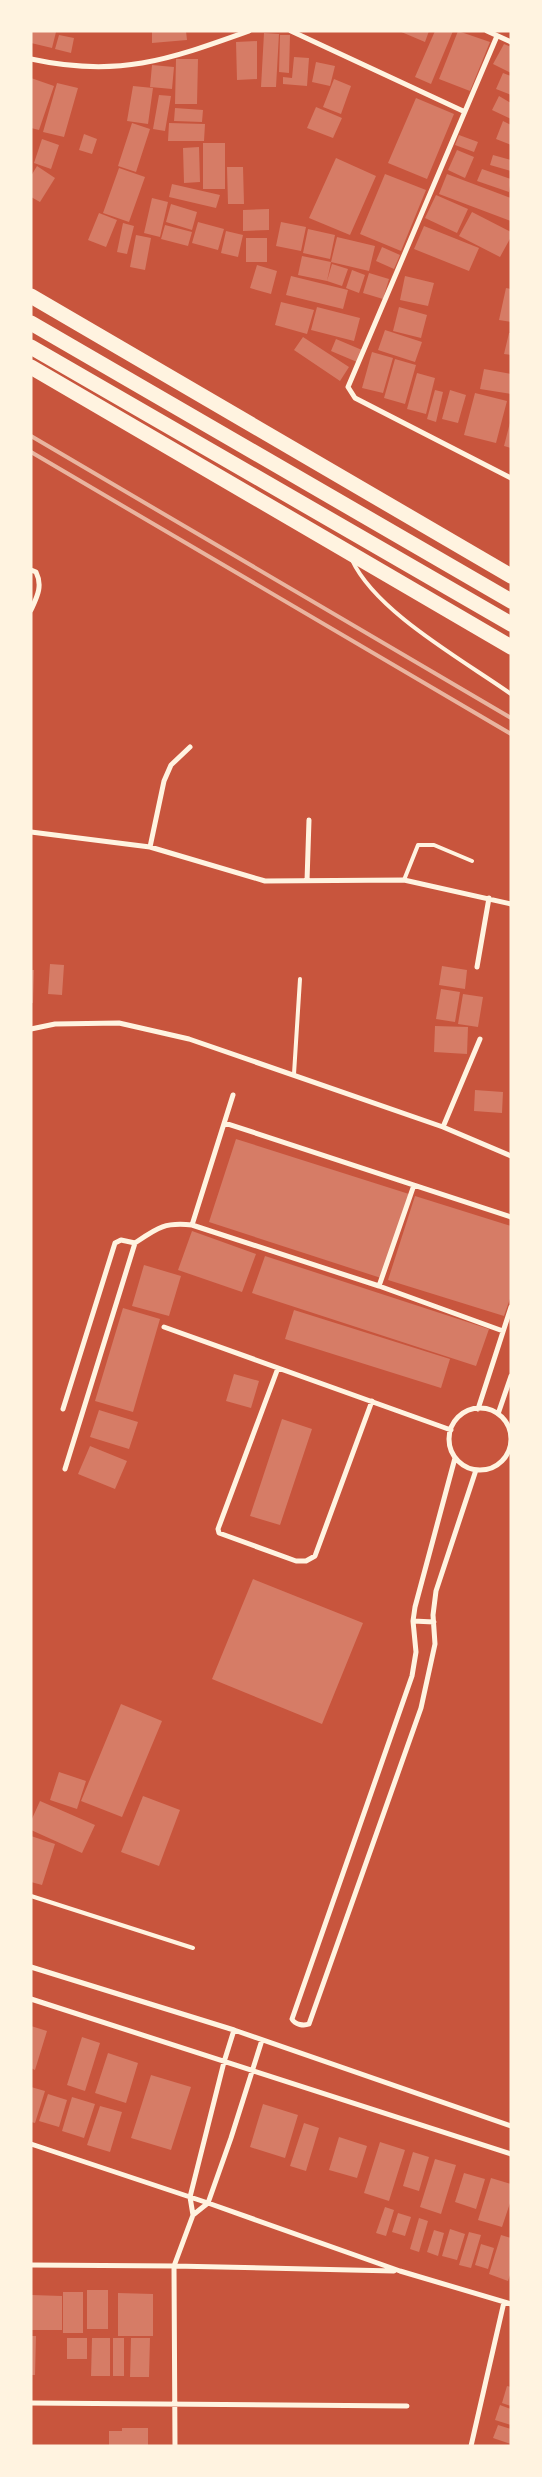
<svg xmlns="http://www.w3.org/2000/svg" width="542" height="2477" viewBox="0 0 542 2477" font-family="'Space Grotesk',sans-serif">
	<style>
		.building { fill: #d67c66 }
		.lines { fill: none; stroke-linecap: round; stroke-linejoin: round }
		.service { stroke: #fff3e0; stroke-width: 4 }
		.minor { stroke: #fff3e0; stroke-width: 5 }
		.motorway { stroke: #fff3e0; stroke-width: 15 }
		.rail { stroke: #e9b49f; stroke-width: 4 }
	</style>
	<rect width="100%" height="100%" fill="#c8553d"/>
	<path class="building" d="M31 31 56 32 52 48 31 43Z
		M152 31H186L187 40 152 43Z
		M399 31H429L425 42Z
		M435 31H453L431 84 415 77Z
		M458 31 490 42 470 91 439 79Z
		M264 33 279 34 276 87H261Z
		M59 35 74 38 71 53 55 49Z
		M280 35H290L289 73 279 72Z
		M257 41V79L237 80 236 42Z
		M504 44 511 47V73L493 64Z
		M294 57 309 58 307 86 283 84V77L292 78Z
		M176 59H198L197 104H175Z
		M316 62 335 66 330 86 312 82Z
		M152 65 174 67 172 89 150 87Z
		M503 73 511 76V95L496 89Z
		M31 78 54 86 39 130 31 128Z
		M334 79 351 86 341 114 323 107Z
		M57 83 78 88 64 137 43 132Z
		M133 86 153 88 148 124 127 121Z
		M159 95 171 96 165 131 153 129Z
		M499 96 511 103V119L492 110Z
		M416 98 454 114 427 179 388 163Z
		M316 107 342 118 333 138 307 128Z
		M175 108 203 110 202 122 174 121Z
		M503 121 511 125V145L496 139Z
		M132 123 150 129 136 172 118 166Z
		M169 123 205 124 204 141H168Z
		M84 134 97 139 92 154 79 150Z
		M459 135 478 142 474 152 455 145Z
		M42 139 59 145 51 169 34 163Z
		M203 143H225V189H203Z
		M199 147 200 182 184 183 183 148Z
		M457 150 474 157 465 178 448 170Z
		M493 155 511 160V171L490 165Z
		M336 158 376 176 350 235 309 218Z
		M37 166 55 178 40 202 31 197V176Z
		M227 167H243L244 204H228Z
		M119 168 145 177 129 222 103 213Z
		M482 169 511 179 509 192 477 181Z
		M385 174 426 190 401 251 360 234Z
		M447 174 511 198V221L439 194Z
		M172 184 220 195 216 208 169 197Z
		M436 195 468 209 457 233 425 218Z
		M152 198 168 202 160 237 144 233Z
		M171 204 197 212 192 230 166 222Z
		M269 209V230L243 231V210Z
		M472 212 511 232V237L500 257 459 236Z
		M99 213 117 220 106 247 88 240Z
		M198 222 224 229 218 250 192 243Z
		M281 222 306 227 301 251 276 246Z
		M123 223 134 226 127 254 117 252Z
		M165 225 192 232 188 246 161 239Z
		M424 226 479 248 469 271 414 249Z
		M308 229 335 235 330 259 303 253Z
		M226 231 243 235 238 257 221 253Z
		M136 235 151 238 145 270 130 267Z
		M337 237 375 246 369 271 331 262Z
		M246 238H267V262H246Z
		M382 247 400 255 394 269 376 261Z
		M302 256 331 262 327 281 298 275Z
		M332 264 348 269 342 286 327 281Z
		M257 265 277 271 271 294 250 288Z
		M352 270 365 275 359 293 346 288Z
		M369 273 389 279 383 299 363 293Z
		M291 276 348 290 343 309 286 295Z
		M405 276 434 283 428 306 400 300Z
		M506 288 511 289V322L499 320Z
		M281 302 314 310 307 334 275 325Z
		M317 307 360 318 354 341 311 330Z
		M399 307 427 315 421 338 393 331Z
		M385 330 422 342 415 362 378 350Z
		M509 333H511V355L504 354Z
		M303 337 349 367 340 381 294 350Z
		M336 339 362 350 357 362 331 351Z
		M372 352 393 358 383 393 362 388Z
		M395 359 416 365 405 404 384 398Z
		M484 369 511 374V394L480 389Z
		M417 373 435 378 426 414 407 409Z
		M435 390 443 392 436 422 427 419Z
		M450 390 466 395 458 423 442 419Z
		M475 393 507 401 496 443 464 435Z
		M511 419V448L504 446Z
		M50 964 64 965 62 995 48 994Z
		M442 966 467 970 465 989 439 985Z
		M31 970H34L33 1003H31Z
		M441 989 460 992 455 1022 436 1019Z
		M463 994 483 997 478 1027 458 1024Z
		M435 1026 468 1027 467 1054 434 1052Z
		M475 1090 503 1092 502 1113 474 1111Z
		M236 1139 409 1194 381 1278 209 1222Z
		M415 1196 511 1226V1296L504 1316 388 1280Z
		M192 1231 256 1254 242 1292 178 1270Z
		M265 1256 489 1329 476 1366 252 1293Z
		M144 1265 181 1276 169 1316 132 1306Z
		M123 1308 160 1319 133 1412 95 1401Z
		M294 1310 450 1359 441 1388 285 1339Z
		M234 1374 259 1381 251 1408 226 1401Z
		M99 1410 138 1422 129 1449 90 1437Z
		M282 1419 312 1429 280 1525 250 1516Z
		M90 1446 127 1461 115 1489 78 1474Z
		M253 1579 363 1623 322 1724 212 1679Z
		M121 1704 162 1721 122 1817 81 1801Z
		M59 1772 86 1781 77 1809 50 1800Z
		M143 1796 180 1810 159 1866 121 1852Z
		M40 1801 95 1825 82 1853 31 1830V1821Z
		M31 1836 55 1844 42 1885 31 1882Z
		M31 2026 47 2031 35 2070 31 2068Z
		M82 2037 100 2043 85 2091 67 2085Z
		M108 2053 138 2063 126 2103 95 2093Z
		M151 2075 191 2087 171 2150 131 2138Z
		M31 2087 45 2091 35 2123 31 2122Z
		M48 2094 67 2100 59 2127 39 2121Z
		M72 2097 95 2104 84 2138 62 2131Z
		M263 2104 298 2115 285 2158 250 2147Z
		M100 2106 122 2112 110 2152 87 2145Z
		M304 2123 319 2128 306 2171 290 2166Z
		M339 2137 367 2146 357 2178 329 2170Z
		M380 2142 405 2150 389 2201 364 2193Z
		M413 2152 429 2157 419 2191 403 2186Z
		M435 2159 456 2165 441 2214 420 2207Z
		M464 2173 485 2179 476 2209 455 2202Z
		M491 2178 511 2184V2200L502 2227 478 2220Z
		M385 2207 394 2210 386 2236 376 2233Z
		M398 2213 411 2217 405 2236 392 2232Z
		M419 2218 428 2221 419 2252 410 2249Z
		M450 2229 465 2234 457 2260 442 2256Z
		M434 2230 444 2233 438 2256 427 2252Z
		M469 2232 481 2235 471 2268 459 2265Z
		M501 2235 511 2238V2272L508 2281 489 2274Z
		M481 2244 494 2248 488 2269 475 2265Z
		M87 2290H108V2329H87Z
		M63 2292H83V2333H63Z
		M118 2293 153 2294V2336H118Z
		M32 2295 62 2296V2330H32Z
		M31 2336H36L35 2375H31Z
		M67 2338H87V2359H67Z
		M92 2338H110V2376H91Z
		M113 2338H124V2376H113Z
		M131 2338H150L149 2377H130Z
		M507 2386 511 2387V2406L502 2403Z
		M500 2405 511 2409V2425L495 2420Z
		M498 2425 511 2429V2444L493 2438Z
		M122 2428H148V2446H109V2431H122Z"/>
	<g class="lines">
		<path class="service" d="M352 560C376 612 463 660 511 694
			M404 880 418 845H434L472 861
			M294 1074 300 979
			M31 1896 193 1948"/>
		<path class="minor" d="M291 31 463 111
			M487 31 511 42
			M497 36 348 387 355 398 511 478
			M31 59C118 78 168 60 249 31
			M31 570 36 572C43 586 37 597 31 610
			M31 832 150 847 265 881 404 880 511 904
			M150 847 164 781 171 765 190 747
			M307 881 309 820
			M477 967 489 898
			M31 1029 55 1024 119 1023 189 1039 443 1127 511 1156
			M225 1123 511 1217
			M443 1127 480 1039
			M192 1225 233 1095
			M379 1286 414 1185
			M164 1327 451 1430
			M278 1368 218 1529 219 1533 296 1561H306L315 1556 372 1401
			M449 1439a31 31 0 1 1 62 0a31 31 0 1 1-62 0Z
			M63 1409 115 1243 121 1240 135 1243
			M478 1409 511 1307
			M498 1414 511 1376
			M455 1458 415 1607 413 1621 416 1652 412 1676 292 2019C295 2025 304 2026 309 2024L421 1708 435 1644 433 1615 436 1591 476 1470
			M65 1469 135 1243C157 1228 164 1222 192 1225L379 1286 503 1331
			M413 1621 434 1622
			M31 1967 234 2030 511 2126
			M31 1999 511 2154
			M31 2144 208 2203 400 2271 511 2304
			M193 2215 190 2197 224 2062 234 2030
			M31 2265 174 2266 394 2271
			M31 2403 407 2406
			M175 2446 174 2266 193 2215 208 2203 231 2138 262 2040
			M471 2446 504 2302"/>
		<path class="motorway" d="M31 296 511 576
			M31 323 511 601
			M31 347 511 624
			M31 367 511 647"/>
		<path class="rail" d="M31 436 511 718
			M31 452 511 734"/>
	</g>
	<rect width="542" height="2477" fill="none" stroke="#fff3e0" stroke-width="65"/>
</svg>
